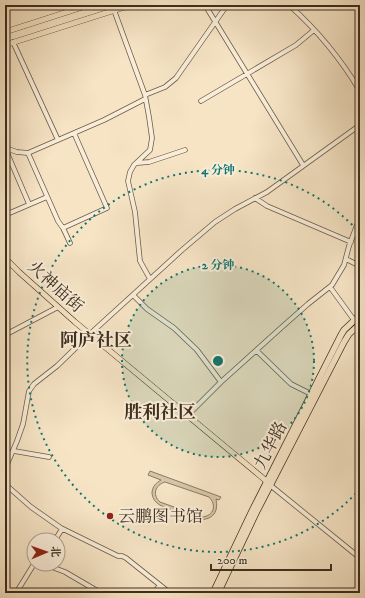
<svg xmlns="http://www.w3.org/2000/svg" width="365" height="598" viewBox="0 0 365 598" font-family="'IM FELL DW Pica','Noto Serif SC',serif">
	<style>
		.green { fill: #d7c5a8; stroke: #8a7a62; fill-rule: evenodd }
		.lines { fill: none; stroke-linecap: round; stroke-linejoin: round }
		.minor-casing { stroke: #6b5c47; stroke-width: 5.5 }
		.major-casing { stroke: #3d2e1d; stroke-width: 6 }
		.highway-casing { stroke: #3d2e1d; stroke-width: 7 }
		.minor { stroke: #f9edd9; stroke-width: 4 }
		.major { stroke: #f6e4c5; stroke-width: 5 }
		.highway { stroke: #f6e4c5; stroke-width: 5.5 }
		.ring { fill: none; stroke: #0f766e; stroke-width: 2; stroke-dasharray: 2 4 }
		.poi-dot { fill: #8f2418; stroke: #f9edd9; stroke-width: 1.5 }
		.labels { text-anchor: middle; stroke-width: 4; stroke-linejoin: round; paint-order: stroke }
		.street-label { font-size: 17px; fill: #3d2e1d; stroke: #f9edd9 }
		.poi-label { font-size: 17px; fill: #3d2e1d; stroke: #f9edd9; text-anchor: start }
		.neighbourhood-label { font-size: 18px; font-weight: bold; fill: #3d2e1d; stroke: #f9edd9 }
		.centre { fill: #0f766e; stroke: #f9edd9; stroke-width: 2 }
		.ring-label { font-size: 12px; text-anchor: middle; font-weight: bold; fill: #0f766e; stroke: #f9edd9; stroke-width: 4; stroke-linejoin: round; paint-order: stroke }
	</style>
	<rect width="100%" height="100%" fill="#f6e4c5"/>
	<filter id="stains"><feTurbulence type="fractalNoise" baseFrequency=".005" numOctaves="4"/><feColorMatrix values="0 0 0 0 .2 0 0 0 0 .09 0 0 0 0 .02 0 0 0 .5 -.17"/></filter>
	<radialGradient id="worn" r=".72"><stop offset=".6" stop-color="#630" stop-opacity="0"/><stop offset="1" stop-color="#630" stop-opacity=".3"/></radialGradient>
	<path class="green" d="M150 471 221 497 219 500 216 499C217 505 217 510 214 514 205 525 190 516 180 512 169 509 152 506 152 492 153 486 156 483 161 480L148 475ZM165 482 209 497C217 505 214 516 202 517L160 502C152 495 155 485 165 482Z"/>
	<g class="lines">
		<defs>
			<path id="minor" d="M205 5 303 165
				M289 5C316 29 342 61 360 91
				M114 10 145 95 149 117 152 138 150 150 134 165 130 172 128 181 135 212 140 261 150 279
				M13 42 58 140
				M145 95 165 87 176 78 227 5
				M201 101 296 45 314 30
				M5 148 17 152 28 153 104 120 145 99
				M5 148 29 204
				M28 153 58 221 63 228 70 243
				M137 163 149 162 185 150
				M255 198 267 206 351 242
				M5 215 47 197
				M63 228 107 208 74 133
				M346 259 360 266
				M330 287 354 320
				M133 295 147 309 174 328 197 350 221 382
				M5 335 58 307
				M257 351 291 384 311 394
				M188 415 221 382 282 327 308 304 332 285 344 265 349 246 357 225
				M14 451 49 457
				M5 469 17 441 23 424 29 391 34 384 57 366 90 334 182 250 215 222 235 209 267 192 360 125
				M5 484 31 507 61 528 118 556H122L126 558 170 593
				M270 485 360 558
				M55 540 62 529
				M44 564 65 572 101 593
				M16 593 34 564
				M154 593 160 585"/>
			<path id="major" d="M5 32 89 5
				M5 45 131 5
				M5 258 19 272 75 322 270 484"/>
			<path id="highway" d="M213 593 252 511 341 335 344 330 360 315
				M218 593 256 513 344 342 349 334 360 324"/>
		</defs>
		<use href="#minor" class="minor-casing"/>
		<use href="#major" class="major-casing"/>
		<use href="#highway" class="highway-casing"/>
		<use href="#minor" class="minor"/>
		<use href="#major" class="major"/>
		<use href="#highway" class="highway"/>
	</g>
	<circle cx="218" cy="361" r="96" fill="#0f766e" fill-opacity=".12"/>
	<g class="ring">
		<circle cx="218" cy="361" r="96"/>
		<path d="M360 489A191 191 0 1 1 360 233"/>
	</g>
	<circle class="poi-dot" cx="110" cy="516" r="4"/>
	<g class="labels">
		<g class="street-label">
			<text transform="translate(56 286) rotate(42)" y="6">火神庙街</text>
			<text transform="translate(270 445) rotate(-63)" y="6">九华路</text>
		</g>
		<g class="poi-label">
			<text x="118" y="522">云鹏图书馆</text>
		</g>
		<g class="neighbourhood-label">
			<text x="96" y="346">阿庐社区</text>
			<text x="160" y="418">胜利社区</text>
		</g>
	</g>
	<circle cx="218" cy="361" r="6" class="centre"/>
	<g class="ring-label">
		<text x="218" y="174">4 分钟</text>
		<text x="218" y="269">2 分钟</text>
	</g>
	<rect width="365" height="598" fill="none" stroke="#f6e4c5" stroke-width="20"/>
	<rect x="6" y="6" width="353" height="586" fill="none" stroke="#3d2e1d" stroke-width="2"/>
	<rect x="10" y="10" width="345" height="578" fill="none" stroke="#3d2e1d"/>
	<g transform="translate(46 552) rotate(88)"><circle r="19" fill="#f9edd9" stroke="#aea18e"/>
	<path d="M0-3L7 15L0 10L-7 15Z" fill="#8f2418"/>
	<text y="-6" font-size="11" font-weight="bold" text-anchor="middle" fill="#3d2e1d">北</text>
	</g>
	<path d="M211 564v6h120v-6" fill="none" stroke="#3d2e1d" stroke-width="2"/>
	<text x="217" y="564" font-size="12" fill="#3d2e1d" stroke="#f9edd9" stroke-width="3" paint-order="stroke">200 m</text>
	<rect width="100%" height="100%" filter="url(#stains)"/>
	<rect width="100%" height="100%" fill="url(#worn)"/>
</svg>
